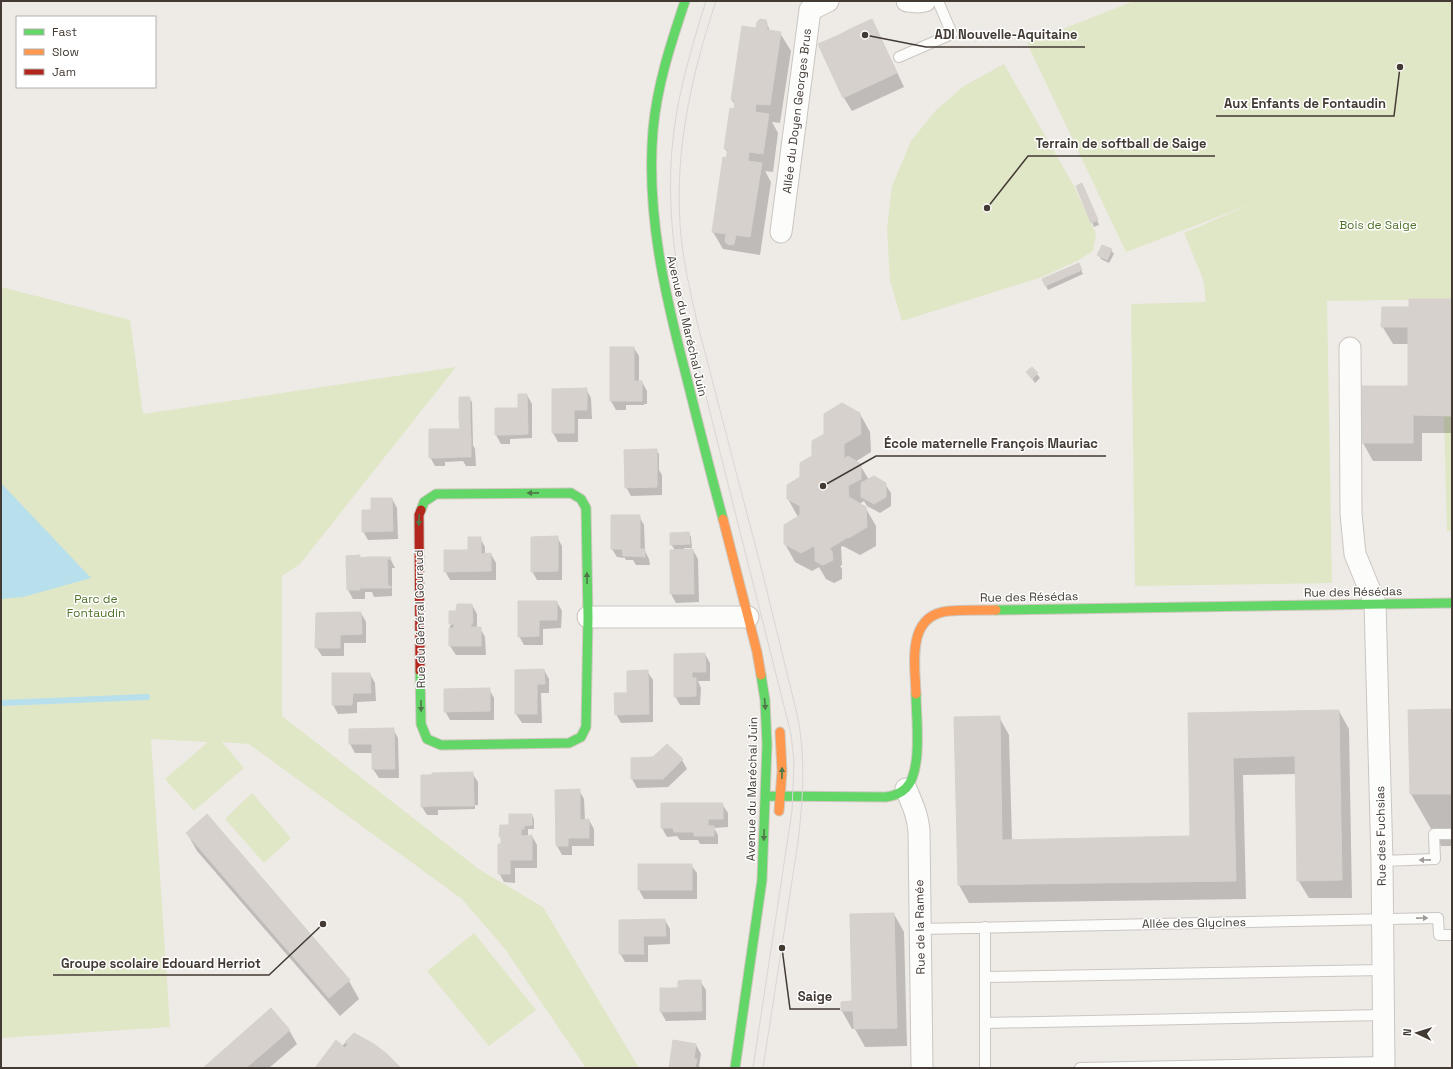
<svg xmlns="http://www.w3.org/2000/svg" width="1453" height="1069" viewBox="0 0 1453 1069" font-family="'Space Grotesk',sans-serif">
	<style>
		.green { fill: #e0e7c6 }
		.water { fill: #b7dfec }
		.shadow { fill: #0003 }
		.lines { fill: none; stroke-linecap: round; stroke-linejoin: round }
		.stream { stroke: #b7dfec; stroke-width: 6 }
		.building { fill: #d6d1cd; stroke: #d6d1cc }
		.lane-casing { stroke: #cac6c2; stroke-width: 12 }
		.street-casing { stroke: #cac6c2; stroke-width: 23 }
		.fast-casing { stroke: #cec7be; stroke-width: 11 }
		.slow-casing { stroke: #cec7be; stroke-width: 11 }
		.jam-casing { stroke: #cec7be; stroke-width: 11 }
		.lane { stroke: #fcfcfb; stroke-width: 10 }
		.street { stroke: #fcfcfb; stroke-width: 21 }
		.fast { stroke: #63d668; stroke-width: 9 }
		.slow { stroke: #ff974d; stroke-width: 9 }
		.jam { stroke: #b3261e; stroke-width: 9 }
		.tram { stroke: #d8d7d7; stroke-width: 1 }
		.oneway { fill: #4f7848 }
		.oneway2 { fill: #9f9b97 }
		.labels { text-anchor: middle; stroke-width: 3; stroke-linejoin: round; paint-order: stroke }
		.street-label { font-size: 12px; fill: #423a33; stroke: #fff }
		.park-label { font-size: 12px; fill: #507229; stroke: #fff }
		.leader { fill: none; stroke: #423a33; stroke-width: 1.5 }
		.callout-dot { fill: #423a33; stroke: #fff; stroke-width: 1.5 }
		.callout-label { font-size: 13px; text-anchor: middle; font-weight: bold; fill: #423a33; stroke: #fff; stroke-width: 3; stroke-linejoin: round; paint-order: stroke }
	</style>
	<rect width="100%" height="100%" fill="#eeeae6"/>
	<path class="green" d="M1134 1H1452V299L1327 301 1332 583 1135 586 1131 304 1206 302 1203 279 1184 233 1252 204 1126 252 1027 43Z
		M1004 64 1074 186 1096 234 1093 251 1079 260 1042 277 902 321 890 281 887 229 892 186 911 141 936 110 964 86Z
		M1 287 130 320 143 414 456 367 300 564 282 576V716L480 870 543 907 639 1068H586L505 949 462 899 249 744 222 742 244 768 194 811 165 779 208 742 151 739 170 1027 1 1038V706L105 700 1 704Z
		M1444 416H1452V531H1447Z
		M252 793 291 838 264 863 225 819Z
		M474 933 536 1010 489 1046 427 971Z"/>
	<path class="water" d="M1 483 91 578 23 597 1 599Z"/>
	<path class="shadow" d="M764 20 769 28V31L780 33 791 51 780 123 772 122 778 133 773 172 765 171 771 182 760 255 723 249 713 232 727 159 728 154 725 148 735 110V105L732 100 757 30Z
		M872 21 879 34 904 87 852 111 844 98 820 45Z
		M1077 186 1084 189 1099 225 1094 227Z
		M1111 250 1114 254 1109 263 1101 259 1099 255Z
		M1080 268 1083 274 1048 290 1046 286Z
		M1452 300V433H1422V461H1373L1363 443 1409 387V344H1393L1382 326Z
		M611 348H634L639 356V382H642L647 391V404H644V405H626V410H616L611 401Z
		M1032 368 1040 378 1035 383 1028 373Z
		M586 389 591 398 592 419H578V442H558L553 433Z
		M527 395 532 404V438L510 439V444H501L496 435 519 409Z
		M469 398 472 402 473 445 475 449 476 466H466L463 461 445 462V466H435L430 457 461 430Z
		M860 414 870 432 871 452 855 462 860 465 869 480 885 484 891 493V506L880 513 867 506 864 501 859 504 865 507 876 526V546L860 555 843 546 841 547 842 565 840 566 842 569V579L834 583 826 579 819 567 812 571 795 562 785 544 798 517 788 499 813 457Z
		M656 450 659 454V470L662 475V495L631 496 626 487Z
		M392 499 397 508 398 539 368 540 363 531 372 510Z
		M639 516 644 525 645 551 649 559 650 565H636L633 560H626L625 558 617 557 612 549Z
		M689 533 691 537 692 548H684V550H693L698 559 699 602 676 603 671 594 675 550 671 544Z
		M557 537 562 546V580H537L532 571Z
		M480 538 485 547V554H491L496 563V580H450L445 571 469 551Z
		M359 556 361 559 390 558 395 568H392V596L374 597 372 592H365V599H353L348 590Z
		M557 602 562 611 561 628 543 629V645H524L519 636Z
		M472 605 477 614V628H480L485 637 486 655H456L450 646V625H452L450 623 457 612Z
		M361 613 366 622V643H344V656H322L316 647Z
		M705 654 710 663V681H698L701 688 700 705H680L675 696V655Z
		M544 670 549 679V693H541L542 723H522L516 714V671Z
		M647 671 653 680V722L621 723 616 714 628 694Z
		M370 674 375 683 376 701 357 702V713L338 714 333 705Z
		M489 689 494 698V720H450L445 711Z
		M1452 710V846H1441L1411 794 1409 711Z
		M1339 711 1349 729 1352 898H1309L1298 880 1296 774 1243 775 1246 899 969 903 959 885 955 718 999 717 1009 735 1012 841 1191 837 1189 714Z
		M393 729 398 738 399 778H379L373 769V753H355L350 744V730Z
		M682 760 687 769 668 787 637 788 632 779Z
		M472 773 478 782V805H475V809L438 810V815H427L422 807Z
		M579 790 584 799 585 820H589L594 829V846H572V855H562L557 846Z
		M722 804 728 813V827L714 828 718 835V844H700L698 840H680L677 836 667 837 662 828Z
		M532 815 534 819V829H528V836H532L537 845V868H515V883L504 882 499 873 502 845V839L500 836 510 826Z
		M187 833 349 981 359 999 340 1016 197 851Z
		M639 865H691L697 873V899H644L639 890Z
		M894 914 904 932 907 1046 865 1047 855 1029H852L842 1011 853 1002Z
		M665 920 670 929V944L648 945V962H625L620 953V921Z
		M700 981 706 990V1020L666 1021 661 1012 679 989Z
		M289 1030 297 1044 269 1068H205Z
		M354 1034 400 1068H316L342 1046Z
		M696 1045 701 1054 699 1066 701 1068H670Z"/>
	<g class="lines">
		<path class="stream" d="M1 703 147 697"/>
	</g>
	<path class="building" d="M760 19 766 20 767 23V30L756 29 757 22Z
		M872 19 897 73 843 98 818 44 841 34 842 37 851 33 850 29Z
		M742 26 781 32 770 105 756 104 755 112 769 114 763 154 749 152 748 161 762 163 750 237 712 232 723 157 726 158 728 149H724L730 108 734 109 735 100H731Z
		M850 29 851 33 842 37 841 34Z
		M1082 183 1098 220 1091 223 1076 186Z
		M726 234 736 235 734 244 729 245 725 242Z
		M1102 245 1112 249 1107 260 1097 255Z
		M1079 263 1082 270 1045 286 1042 279Z
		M1409 299H1452V416L1413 415V443H1362V386H1408V327H1381L1382 307H1409Z
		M610 347H634V381H642V395H622V401H610Z
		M1032 367 1038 373 1032 379 1026 372Z
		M587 388V410H574V433H552V389Z
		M518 394H527L528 430 506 431 505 435H495V408H518Z
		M622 395H642V401H622Z
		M459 397H470V419H459Z
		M842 403 860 413 861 434 844 444V459L848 456 861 464V479L848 486 849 497 866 507 867 527 849 538 832 528V547L829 549 832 551 833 560 823 565 815 561V550L814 546 801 553 784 544V525L800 515V506L787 499V485L800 477V463L812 456V441L824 434V414Z
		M459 419H470L471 440H461Z
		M429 429H460L461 440H471V457H460V453H440V458H429Z
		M528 430V434L505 435 506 431Z
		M654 449H657V465H655Z
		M654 449 655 465H657V487L625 488 624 450Z
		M440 453H460V457L440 458Z
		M874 476 886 483V497L874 504 861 497V483Z
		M371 498H392L393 531 362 532V510H371Z
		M611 515H640V549H645V557L630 556 629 549H611Z
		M832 528 848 537 832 547Z
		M689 532 690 544 670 545V533Z
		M558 536V571L531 572V537Z
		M468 537H481V554L491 553V571L444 572V550H468Z
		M622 549H629L630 556H623Z
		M693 549 694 594H670V550Z
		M360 555V561H368V557H391V559H387L388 586H391V588H368V577L360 576V590H347L346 556Z
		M368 557V561H360V558Z
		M360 576 368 577V588H361Z
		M518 601H557V620H539V636L518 637Z
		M457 604H472L473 623H471V627H481V646H449V628H454V624H449V611H456Z
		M361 612 362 634 340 635V648H315L316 613Z
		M705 653 706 672H692V678H696V696L674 697V654Z
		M544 669 545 684H537V714H515V670Z
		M648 670 649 714 615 715 614 693H627V671Z
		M332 673H370L371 693H353L352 705H332Z
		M490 688V711L444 712V689Z
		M1452 709V794H1410L1408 710Z
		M1339 710 1342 880 1297 881 1295 756 1233 758 1236 881 958 885 954 717 1000 716 1002 840 1190 836 1188 713Z
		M394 728 395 769H372V744H349V729Z
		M667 744 683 759 663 779H631V758L653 757Z
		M473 772 474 797 433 798V806L421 807V775H432V773Z
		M580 789V820L589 819V838H568V846H556L555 790Z
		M474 797V806H433V798Z
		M661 803H723V819H708V826H714V836H694V832H674L673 828H661Z
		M207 814 350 980 329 998 186 833Z
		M509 814H521V821H524V829H521V836L532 835V860H510V874H498V844H501V837H499L500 825H509Z
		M521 814H532V825L524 826V821H521Z
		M638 864H692V890H638Z
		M894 913 897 1028 854 1029 853 1011H841V1002L852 1001 850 914Z
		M665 919 666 936H643L644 954H619V920Z
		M685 980V988H678V981Z
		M685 980H701L702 1011 660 1012V988H685Z
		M271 1008 290 1030 246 1068H203Z
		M354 1033 374 1044 387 1054 401 1068H315L336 1040 345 1048 348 1044 345 1042Z
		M673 1040 696 1044 694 1059H697L695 1068H669Z"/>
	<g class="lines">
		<defs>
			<path id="lane" d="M899 57 952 34 938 1
				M1382 861 1435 859 1434 834H1452
				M985 927V1068
				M920 929 1438 918 1439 935H1452
				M985 977 1383 970
				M985 1023 1384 1015
				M1080 1068 1384 1062"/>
			<path id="street" d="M907 1 919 2 925 1
				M781 232 810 10 828 1
				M1350 348 1351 514 1355 554 1375 603 1382 861 1384 1068
				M588 617H748
				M906 789C912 803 918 816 919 831L922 1068"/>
			<path id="fast" d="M685 1C671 43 657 85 653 130 646 214 665 295 686 375 698 423 710 471 723 519
				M421 510 424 502 436 494 571 493
				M996 610 1452 603
				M420 671 421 724 427 739 441 745 569 743 581 737 586 727 588 617 586 508 581 499 571 493
				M765 796 886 797C893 796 900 794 906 788 923 771 916 717 916 694
				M735 1068 762 880 767 745 765 700 761 675"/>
			<path id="slow" d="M723 519 757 652 761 675
				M916 694C915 663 906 615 949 611 965 610 980 610 996 610
				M779 811 782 771 780 732"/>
			<path id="jam" d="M420 671 419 515 421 510"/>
		</defs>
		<use href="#lane" class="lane-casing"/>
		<use href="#street" class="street-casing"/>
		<use href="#fast" class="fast-casing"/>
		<use href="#slow" class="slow-casing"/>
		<use href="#jam" class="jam-casing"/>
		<use href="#lane" class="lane"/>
		<use href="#street" class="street"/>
		<use href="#fast" class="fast"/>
		<use href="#slow" class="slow"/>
		<use href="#jam" class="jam"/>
		<path class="tram" d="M706 1C691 49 676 99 672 149 667 209 675 266 688 325L791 734 794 761 792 811 753 1068
			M716 1C692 73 675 148 680 224 682 257 690 290 697 322L763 575 797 714C806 757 803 799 798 842L763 1068"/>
	</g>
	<defs><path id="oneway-solid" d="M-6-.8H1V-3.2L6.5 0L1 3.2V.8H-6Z"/></defs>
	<g class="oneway">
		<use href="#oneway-solid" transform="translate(533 493) rotate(179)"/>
		<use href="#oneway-solid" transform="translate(419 520) rotate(93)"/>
		<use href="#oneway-solid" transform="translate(587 578) rotate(-91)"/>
		<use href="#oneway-solid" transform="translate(765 704) rotate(85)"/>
		<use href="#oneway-solid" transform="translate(421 706) rotate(89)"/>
		<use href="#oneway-solid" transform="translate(782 773) rotate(-89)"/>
		<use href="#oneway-solid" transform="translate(764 835) rotate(92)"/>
	</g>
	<g class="oneway2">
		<use href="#oneway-solid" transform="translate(1425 860) rotate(179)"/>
		<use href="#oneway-solid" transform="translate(1422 918) rotate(-1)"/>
	</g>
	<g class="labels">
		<g class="street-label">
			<text transform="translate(797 111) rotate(-83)" y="4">Allée du Doyen Georges Brus</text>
			<text transform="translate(687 326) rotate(77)" y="4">Avenue du Maréchal Juin</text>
			<text transform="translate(1353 592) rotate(-1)" y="4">Rue des Résédas</text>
			<text transform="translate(1029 597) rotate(-1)" y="4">Rue des Résédas</text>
			<text transform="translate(420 619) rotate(-91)" y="4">Rue du Général Gouraud</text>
			<text transform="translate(752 789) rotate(-89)" y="4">Avenue du Maréchal Juin</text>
			<text transform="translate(1381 836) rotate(-91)" y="4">Rue des Fuchsias</text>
			<text transform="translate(1194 923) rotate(-1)" y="4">Allée des Glycines</text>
			<text transform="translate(920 927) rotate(-91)" y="4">Rue de la Ramée</text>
		</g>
		<g class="park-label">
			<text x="1378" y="229">Bois de Saige</text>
			<text x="96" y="603">Parc de<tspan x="96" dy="14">Fontaudin</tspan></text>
		</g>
	</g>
	<path class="leader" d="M865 35L926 47H1085M1400 67L1394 116H1216M987 208L1028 156H1215M823 486L876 456H1106M323 924L269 975H53M782 948L790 1009H840"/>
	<g class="callout-dot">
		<circle cx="865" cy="35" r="4"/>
		<circle cx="1400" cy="67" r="4"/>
		<circle cx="987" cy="208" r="4"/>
		<circle cx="823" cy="486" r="4"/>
		<circle cx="323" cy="924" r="4"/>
		<circle cx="782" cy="948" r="4"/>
	</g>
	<g class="callout-label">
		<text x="1006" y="39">ADI Nouvelle-Aquitaine</text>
		<text x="1305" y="108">Aux Enfants de Fontaudin</text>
		<text x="1121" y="148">Terrain de softball de Saige</text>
		<text x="991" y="448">École maternelle François Mauriac</text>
		<text x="161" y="968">Groupe scolaire Edouard Herriot</text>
		<text x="815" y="1001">Saige</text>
	</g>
	<rect width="1453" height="1069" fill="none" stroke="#423a33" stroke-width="4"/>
	<rect x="16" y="16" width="140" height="72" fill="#ffffff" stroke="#b3b0ad"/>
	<rect x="24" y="29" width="20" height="6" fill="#63d668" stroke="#b3b0ad"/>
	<text x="52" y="36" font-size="12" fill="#423a33">Fast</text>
	<rect x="24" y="49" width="20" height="6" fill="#ff974d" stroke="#b3b0ad"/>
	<text x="52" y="56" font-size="12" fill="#423a33">Slow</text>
	<rect x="24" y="69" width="20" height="6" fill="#b3261e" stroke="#b3b0ad"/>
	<text x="52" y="76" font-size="12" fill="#423a33">Jam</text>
	<g transform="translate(1417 1033) rotate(274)" stroke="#ffffff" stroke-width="3" paint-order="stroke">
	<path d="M0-3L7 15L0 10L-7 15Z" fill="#423a33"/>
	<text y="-6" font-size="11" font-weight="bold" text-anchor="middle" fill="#423a33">N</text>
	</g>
</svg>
